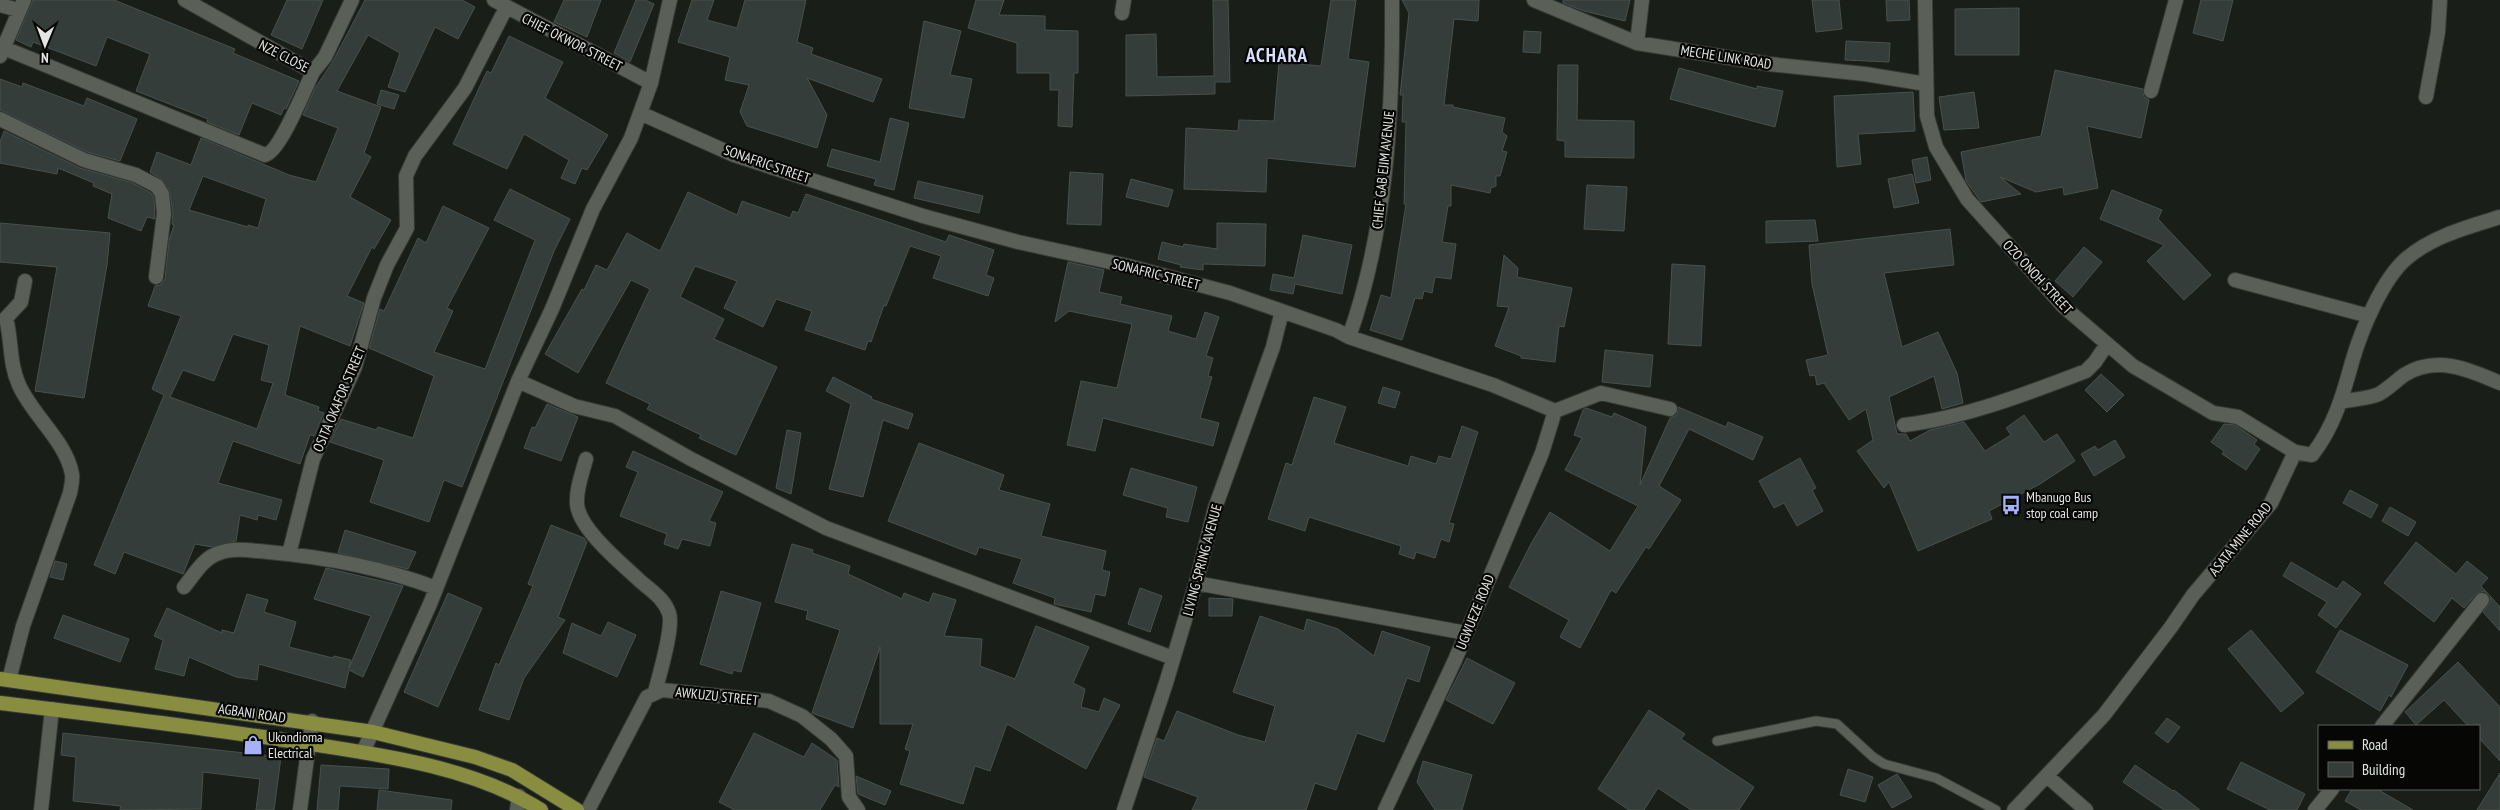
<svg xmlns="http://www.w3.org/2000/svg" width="2500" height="810" viewBox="0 0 2500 810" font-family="'PT Sans Narrow',sans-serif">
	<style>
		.building { fill: #343d39; stroke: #48514c; fill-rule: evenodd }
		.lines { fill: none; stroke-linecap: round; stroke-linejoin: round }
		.service-casing { stroke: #363935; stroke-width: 11 }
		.minor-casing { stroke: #363935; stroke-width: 16 }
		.primary-casing { stroke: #363935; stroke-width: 16 }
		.service { stroke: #5a5f58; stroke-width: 9 }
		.minor { stroke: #5a5f58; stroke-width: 14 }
		.primary { stroke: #898d40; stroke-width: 14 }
		.labels { text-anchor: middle; stroke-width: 4.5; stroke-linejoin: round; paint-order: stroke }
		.street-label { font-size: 14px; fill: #e2e5e1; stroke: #060705 }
		.poi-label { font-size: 14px; fill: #e2e5e1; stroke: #060705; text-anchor: start }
		.district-label { font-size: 19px; font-weight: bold; letter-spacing: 1px; fill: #d9defb; stroke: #060705 }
	</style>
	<rect width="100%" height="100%" fill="#191e18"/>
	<path class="building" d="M33 0H114L235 49 233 53 299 81 286 109 284 108 281 115 252 103 239 135 207 122 208 119 136 91 150 54 107 37 96 66 33 42 31 47 16 40Z
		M287 0H323L302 49 271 35Z
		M365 0H462L475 7 458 39 435 27 405 92 388 87 400 53 368 35 337 91 381 107 364 153 371 157 350 197 391 220 374 249 372 247 347 296 364 303 350 346 300 326 285 395 319 407 318 411 324 413 314 436 310 435 300 464 233 441 218 483 282 500 276 520 258 515 257 520 240 515 236 541 212 547 195 544 183 574 124 552 115 574 94 565 164 395 152 389 181 316 148 306 155 286 160 285 165 279 169 240 174 225 172 224 173 213 169 189 161 179 150 172 157 152 191 165 201 138 289 175 316 182 338 128 303 115 315 88 333 61ZM203 176 266 199 258 228 248 225V227L189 210ZM233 334 269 345 261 380 273 383 257 429 170 397 183 370 214 381Z
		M564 0H601L587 37 554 22Z
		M636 0H645L654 4 630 62 614 53Z
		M692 0H714L707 20 737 28 745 0H806L797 42 813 48 811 54 882 79 873 102 807 78 827 115 817 148 747 126 740 112 749 85 725 80 730 57 678 42Z
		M976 0H1004L999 15 1045 16V30L1078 31V73H1074L1072 127 1058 126 1059 90H1050V73H1017V43L968 28Z
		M1213 0H1228L1230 82H1215V94L1126 96V35L1156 34 1157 77 1214 76Z
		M1331 0H1356L1348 59 1369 62 1355 167 1267 158 1266 192 1184 189 1186 128 1238 131 1239 120 1274 121 1279 62 1321 66Z
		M1402 0H1479L1478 21 1454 19 1444 105H1453V107L1505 118 1502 132 1507 136 1502 151 1507 152 1500 176H1496V186L1491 188 1490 193 1451 185V206H1448L1442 242 1456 244 1451 279 1435 277 1432 293 1424 291 1422 299 1415 298 1402 340 1370 330 1381 295 1391 298 1406 204H1404L1406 122H1402L1403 95H1400L1409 13Z
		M1563 0H1630L1625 21 1584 11 1563 3Z
		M1812 0H1839L1842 29 1816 32Z
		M1886 0H1909L1910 20 1887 21Z
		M2201 0H2233L2223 41 2193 33Z
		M2019 8V55H1955V9Z
		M924 21 961 31 950 75 972 79 964 118 909 108Z
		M1524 31 1541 32 1540 53 1523 52Z
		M509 36 563 62 545 98 608 135 587 170 582 168 575 184 561 178 569 160 524 134 507 169 453 144 487 71 491 73Z
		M1846 41 1890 43 1889 62 1845 60Z
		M1558 65H1578L1577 120 1634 121V158L1565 157V141L1557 140Z
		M1679 68 1757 89V86L1783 91 1775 127 1670 99Z
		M2055 70 2143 89 2144 97 2149 100 2141 138 2087 126 2098 188 2064 195 2063 187 2036 192 2000 177 2021 194 1981 202 1966 181 1961 152 2041 136Z
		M0 79 22 87 23 83 84 106 87 98 137 119 120 161 87 152 0 110Z
		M381 90 399 95 394 109 377 104Z
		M1913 92 1915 131 1858 134 1861 164 1837 167 1834 96Z
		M1974 92 1979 128 1944 130 1939 97Z
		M890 118 909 123 894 190 874 185 876 179 827 166 832 149 880 162Z
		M4 131 80 168 133 183 151 193 154 197 155 219 147 217 141 231 108 218 112 194 93 186 94 183 58 168 57 174 0 163V142Z
		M1927 157 1931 180 1916 183 1912 160Z
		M1070 172 1103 174 1101 225 1067 224Z
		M1912 174 1919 203 1894 208 1888 179Z
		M1131 179 1173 190 1168 207 1126 197Z
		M918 181 983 196 979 213 914 198Z
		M1587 185 1627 187 1624 231 1584 229Z
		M510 189 570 219 554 251 462 487 444 480 429 522 370 502 384 460 330 442 341 419 376 430 378 427 413 438 434 376 369 348 380 309 384 311 418 238 426 243 443 206 489 228 447 308 453 311 434 352 485 369 535 240 494 220Z
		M2112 190 2162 210 2158 219 2211 275 2184 300 2147 261 2164 245 2100 219Z
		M688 192 737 215 742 201 790 218 793 211 798 213 806 194 946 242 949 235 994 250 986 275 994 278 988 296 933 278 941 256 910 246 886 306 884 305 871 342 868 341 865 350 805 330 812 311 776 299 763 327 724 308 737 281 695 266 680 297 724 319 714 339 777 367 736 455 699 438 701 435 647 409 650 404 606 383 650 289 631 280 578 373 545 354 582 289 584 290 596 265 607 270 627 233 660 251Z
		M1815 220 1818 241 1766 243V221Z
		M0 223 110 233 107 265 84 398 35 391 57 267 0 262Z
		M1217 223 1266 224 1265 266 1203 264V270L1180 267 1181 265 1158 259 1162 242 1183 247 1184 244 1217 249Z
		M1950 229 1954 265 1884 273 1902 347 1938 332 1957 373 1963 403 1942 409 1934 376 1889 397 1897 434H1906L1910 441 1930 430 1964 422 1985 451 2011 435 2006 428 2024 415 2044 442 2057 434 2075 461 2040 484 1989 511 1992 519 1918 551 1889 482 1884 488 1857 451 1873 440 1866 409 1849 420 1824 383 1817 385 1815 375 1810 376 1806 360 1828 355 1812 284 1809 245Z
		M1303 235 1352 245 1342 294 1295 284 1293 294 1270 290 1273 274 1294 278Z
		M2084 247 2102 262 2073 297 2055 281Z
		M1504 255 1518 268 1517 277 1572 288 1564 327 1559 326 1555 362 1521 358V356L1495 346 1509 307 1497 306Z
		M1068 262 1104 270 1099 292 1122 297 1120 304 1172 316 1168 331 1196 339 1205 312 1219 317 1206 356 1213 358 1208 376 1212 377 1200 418 1219 423 1213 446 1103 418 1095 451 1067 445 1081 381 1117 388 1132 324 1069 311 1055 322Z
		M1672 264 1705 266 1701 346 1668 344Z
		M1605 350 1653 355 1650 387 1602 382Z
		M2101 374 2124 395 2107 412 2085 390Z
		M833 377 872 397 871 399 913 414 908 429 883 420 863 497 829 489 851 404 826 391Z
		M1383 387 1400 392 1395 408 1378 403Z
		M1314 397 1346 407 1334 443 1408 466 1411 456 1436 464 1439 456 1451 459 1462 426 1478 432 1449 523 1454 524 1449 542 1441 539 1435 558 1416 552 1414 559 1399 554 1401 546 1309 517 1305 531 1268 519 1286 463 1292 465Z
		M547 404 578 417 561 461 524 448 532 427 535 428Z
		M1678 407 1726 427 1728 422 1763 437 1753 460 1689 429 1659 486 1681 500 1649 549 1646 547 1616 593 1611 590 1580 648 1560 637 1569 620 1509 587 1532 542 1550 512 1610 551 1638 506 1565 470 1582 438 1574 435 1583 410 1586 408 1612 417 1614 413 1646 427 1640 485 1670 418 1677 415Z
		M2224 424 2235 425 2257 440 2254 444 2260 449 2246 470 2222 454 2224 451 2211 442Z
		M787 430 801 433 791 494 776 488Z
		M2115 440 2125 457 2094 476 2081 454 2095 446 2098 450Z
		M919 443 1004 475 999 490 1050 504 1041 536 1106 551 1102 570 1110 572 1105 596 1095 594 1091 612 1054 604 1055 598 1013 583 1022 559 979 547 976 555 888 521Z
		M633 451 723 492 709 521 716 523 710 546 682 539 678 549 664 544 667 534 620 516 638 472 626 467Z
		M1800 458 1816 488 1812 490 1823 511 1797 526 1784 503 1774 508 1759 481Z
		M1131 468 1197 487 1188 522 1166 517 1168 508 1123 495Z
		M2350 490 2378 505 2371 518 2343 503Z
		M2390 507 2416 522 2408 536 2382 521Z
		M551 525 584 538 587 542 558 617 565 620 524 678 509 720 479 710 496 663 499 665 533 586 528 584Z
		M345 530 416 552 408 569 338 553Z
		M2416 542 2456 574 2467 561 2488 578 2481 586 2500 607V631L2483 612 2491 601 2490 596 2484 591 2476 594 2464 608 2452 598 2434 622 2384 583Z
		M792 544 813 550 812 553 850 566 848 574 902 599 904 593 929 603 933 593 956 600 944 636 982 639 980 666 1015 679 1036 626 1089 647 1073 683 1085 689 1081 707 1099 712 1104 698 1120 705 1086 769 1007 724 990 771 975 766 963 804 900 784 910 751 905 749 913 724H880V647L853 728 812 713 840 630 806 619 808 611 775 602Z
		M55 561 67 564 63 580 50 577Z
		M2291 562 2337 589 2343 581 2361 594 2336 628 2318 615 2327 602 2283 576Z
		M326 568 403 586 363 677 349 670 345 688 259 664 257 680 236 677 189 657 184 676 155 669 163 640 154 636 167 608 222 633V630L234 633 247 594 268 600 264 612 296 622 289 647 333 658 334 656 351 660 349 668 371 616 314 599Z
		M1140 588 1162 596 1150 632 1128 624Z
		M721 591 761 603 741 672 733 670 732 674 700 664Z
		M448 593 482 608 438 707 404 692Z
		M1209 598 1233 599 1232 616H1209Z
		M63 615 129 639 120 662 54 638Z
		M1260 616 1304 631 1307 619 1338 629 1374 656 1382 631 1430 647 1419 682 1407 678 1384 742 1357 733 1336 790 1315 783 1306 810H1192L1198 797 1144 777 1157 738 1164 741 1177 711 1238 735 1265 742 1275 706 1233 692Z
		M608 622 636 635 617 677 563 653 572 623 601 636Z
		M2251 630 2304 693 2281 712 2228 649Z
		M2340 630 2408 665 2391 697 2389 695 2380 711 2316 672Z
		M1467 658 1515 683 1493 724 1446 700Z
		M2458 662 2500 707V761L2479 738V726H2468L2444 700 2416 725 2405 712Z
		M1649 710 1685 734 1681 739 1754 787 1739 810H1691L1658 788 1644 810H1629L1598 789Z
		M2167 718 2180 727 2168 743 2155 733Z
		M63 733 281 757 274 810H256L260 779 203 772 201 809 120 810 121 806 73 801 76 757 61 755Z
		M754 733 804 757 812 743 837 760 839 787 835 785 820 810H735L719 802Z
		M1423 761 1472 775 1462 810H1435L1417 782Z
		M2241 762 2305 794 2297 810H2270L2227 789Z
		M321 765 389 769 388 789 340 786 338 810H317Z
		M2135 765 2173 791 2174 790 2200 810H2164L2123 782Z
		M1848 769 1873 777 1865 802 1840 795Z
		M2500 773V810H2477Z
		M1897 774 1912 797 1892 808 1878 785Z
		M856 776 891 791 885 805 858 794Z
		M2352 789H2377L2413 810H2361L2345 801Z
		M379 790 452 800 451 810H377Z"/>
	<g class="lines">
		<defs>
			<path id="service" d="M1717 741 1816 721 1837 724 1873 757 1884 764 1936 778 1996 810"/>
			<path id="minor" d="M185 0 313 72 325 57 352 0
				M494 0 651 83
				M1534 0 1637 43 1769 64 1865 74 1926 84
				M1925 0 1927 116 1936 147 1967 199 2064 307 2133 366 2213 413 2238 417 2295 452
				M0 5 18 10
				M1122 13 1124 0
				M1637 43 1642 0
				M4 48 265 155C280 152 305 88 313 72
				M0 56 24 0
				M2151 91 2176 0
				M2426 97 2438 32 2440 0
				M640 113 734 155 923 216 1018 242 1128 266 1230 293 1336 330 1349 337 1493 385 1555 411 1601 393 1670 409
				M0 119 84 160 136 175 157 186 162 194 164 214 156 277
				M2235 280 2369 316
				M1349 337C1387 230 1393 112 1392 0
				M518 381 574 406 615 416 691 459 826 528 1173 658
				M2341 402C2352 399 2368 399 2379 394 2388 389 2396 381 2404 375 2436 355 2468 369 2500 383
				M1904 425C1964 418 2029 393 2086 371L2095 362 2107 344
				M586 459C582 474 576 489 577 504 579 529 621 563 639 580 650 590 664 598 669 613 674 627 659 676 655 692
				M289 554 313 459 355 367 374 298 387 265 407 228 406 176 415 156 465 88 506 8
				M1196 583 1466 633
				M184 587C194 575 203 558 219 553 234 547 253 551 268 552 325 557 383 568 436 588
				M9 680 23 626 70 493C71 487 73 480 72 474 66 441 32 415 19 385 9 363 12 341 6 318L21 302 25 281
				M2382 726 2482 600
				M363 752 430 604 518 381 552 309 593 209 631 138 651 83 670 0
				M2047 776 2086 810
				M41 810 52 709
				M300 810 312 721
				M517 810 519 796
				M588 810 647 697 662 690 769 701 802 716 831 739 846 756 849 797 858 810
				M1124 810 1166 683 1196 583 1215 508 1273 347 1282 311
				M1385 810 1455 660 1542 453 1555 411
				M2014 810 2104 715 2171 627 2193 595 2271 503 2295 452 2312 455C2334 427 2343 395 2352 362 2361 331 2382 279 2407 258 2433 236 2468 227 2500 217
				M2315 810 2332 789"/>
			<path id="primary" d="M0 679 373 732 475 757 512 770 577 810
				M0 703C99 715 199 727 297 742 376 754 472 766 541 810"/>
		</defs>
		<use href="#service" class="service-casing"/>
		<use href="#minor" class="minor-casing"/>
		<use href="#primary" class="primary-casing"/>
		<use href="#service" class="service"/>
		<use href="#minor" class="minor"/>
		<use href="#primary" class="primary"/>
	</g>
	<defs>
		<symbol id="bus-bare" viewBox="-9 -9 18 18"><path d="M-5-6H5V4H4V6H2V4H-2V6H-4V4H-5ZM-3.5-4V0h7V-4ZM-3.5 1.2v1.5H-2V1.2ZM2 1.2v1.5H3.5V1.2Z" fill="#a6b1fc" stroke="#060705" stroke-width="2.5" paint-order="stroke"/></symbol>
		<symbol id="shop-bare" viewBox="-9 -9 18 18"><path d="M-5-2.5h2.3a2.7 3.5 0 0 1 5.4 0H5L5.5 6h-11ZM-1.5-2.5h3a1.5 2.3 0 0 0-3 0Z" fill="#a6b1fc" stroke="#060705" stroke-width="2.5" paint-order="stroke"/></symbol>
	</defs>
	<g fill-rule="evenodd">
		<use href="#bus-bare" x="1997" y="491" width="28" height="28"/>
		<use href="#shop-bare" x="239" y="731" width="28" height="28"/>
	</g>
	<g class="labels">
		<g class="street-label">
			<text transform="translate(572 42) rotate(27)" y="5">CHIEF OKWOR STREET</text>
			<text transform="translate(284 56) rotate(27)" y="5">NZE CLOSE</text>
			<text transform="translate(1726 57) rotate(9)" y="5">MECHE LINK ROAD</text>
			<text transform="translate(767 164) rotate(19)" y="5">SONAFRIC STREET</text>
			<text transform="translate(1383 170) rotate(-84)" y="5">CHIEF GAB EJIM AVENUE</text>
			<text transform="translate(1156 274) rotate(14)" y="5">SONAFRIC STREET</text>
			<text transform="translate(2038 277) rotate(47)" y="5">OZO ONOH STREET</text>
			<text transform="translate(339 399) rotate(-67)" y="5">OSITA OKAFOR STREET</text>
			<text transform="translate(2240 539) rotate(-51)" y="5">ASATA MINE ROAD</text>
			<text transform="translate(1202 560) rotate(-75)" y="5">LIVING SPRING AVENUE</text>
			<text transform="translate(1475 612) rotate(-68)" y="5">UGWUEZE ROAD</text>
			<text transform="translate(717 696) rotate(6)" y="5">AWKUZU STREET</text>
			<text transform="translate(252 713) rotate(8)" y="5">AGBANI ROAD</text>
		</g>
		<g class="poi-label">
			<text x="2026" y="502">Mbanugo Bus<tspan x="2026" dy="16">stop coal camp</tspan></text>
			<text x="268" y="742">Ukondioma<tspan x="268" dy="16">Electrical</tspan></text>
		</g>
		<g class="district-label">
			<text x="1277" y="62">ACHARA</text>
		</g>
	</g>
	<rect x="2318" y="725" width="162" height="65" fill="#060705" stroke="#5e605d"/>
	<rect x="2328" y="741" width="25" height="8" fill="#898d40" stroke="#5e605d"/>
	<text x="2362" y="750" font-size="15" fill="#e2e5e1">Road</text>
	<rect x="2328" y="762" width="25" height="15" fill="#343d39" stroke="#5e605d"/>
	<text x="2362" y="775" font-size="15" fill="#e2e5e1">Building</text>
	<g transform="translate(45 45) rotate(181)" stroke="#060705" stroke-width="4" paint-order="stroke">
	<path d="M0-4L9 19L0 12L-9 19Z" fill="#e2e5e1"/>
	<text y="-8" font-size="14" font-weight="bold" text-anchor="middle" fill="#e2e5e1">N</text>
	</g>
</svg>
